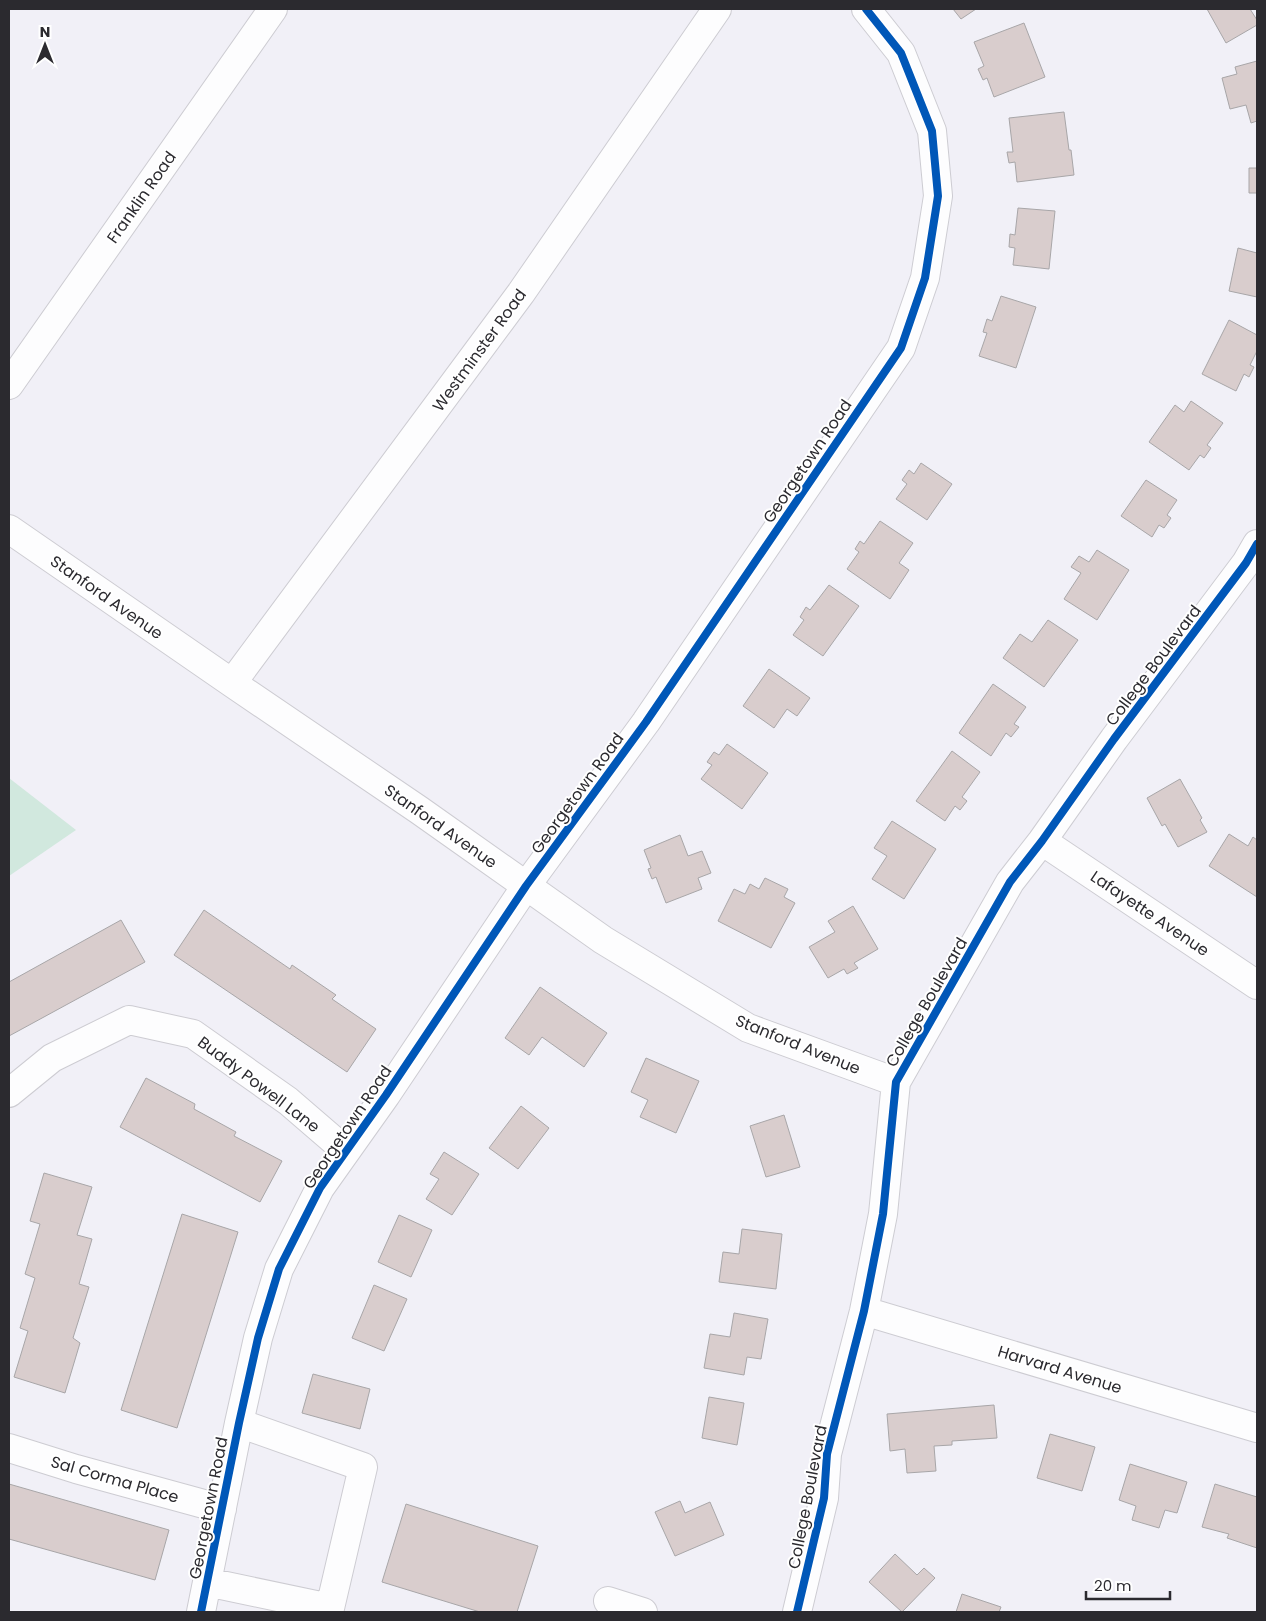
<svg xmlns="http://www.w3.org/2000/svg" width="1266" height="1621" viewBox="0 0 1266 1621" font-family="Poppins,sans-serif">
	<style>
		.green { fill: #d1e8de }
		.building { fill: #d9cdcd; stroke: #a8a6a8 }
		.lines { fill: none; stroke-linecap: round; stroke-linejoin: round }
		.minor-casing { stroke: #cdccd2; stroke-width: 30 }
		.minor { stroke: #fdfdfe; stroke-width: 28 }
		.cycleway-casing { stroke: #fff; stroke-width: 11 }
		.cycleway { stroke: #0057b8; stroke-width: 8 }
		.labels { text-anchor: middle; stroke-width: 4; stroke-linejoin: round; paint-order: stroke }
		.street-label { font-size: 16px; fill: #2b2a2f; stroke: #fff }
	</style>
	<rect width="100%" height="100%" fill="#f1f0f7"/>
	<path class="green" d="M9 778 76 830 9 876Z"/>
	<path class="building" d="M953 9H976L961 19Z
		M1207 9H1250L1257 20V25L1226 43Z
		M1024 23 1045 77 994 97 987 78 983 80 978 69 984 66 974 42Z
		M1257 61V121L1251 123 1246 105 1230 109 1222 78 1237 74 1235 67Z
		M1064 112 1069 150H1071L1074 175 1017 182 1015 162 1009 163 1007 152H1013L1009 118Z
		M1249 168H1257V193H1249Z
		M1018 208 1055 211 1049 269 1013 265 1015 248 1009 247 1010 234 1015 235Z
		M1238 248 1257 253V297L1229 291Z
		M1001 296 1036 307 1016 368 979 356 987 333 983 332 987 319 992 321Z
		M1229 320 1257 335V351L1250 365 1254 367 1249 377 1244 374 1236 391 1202 374Z
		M1191 401 1223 423 1207 445 1211 448 1204 458 1200 455 1189 470 1149 442 1175 405 1184 412Z
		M921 463 952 484 927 520 896 499 907 484 902 480 909 470 914 474Z
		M1146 480 1177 500 1167 515 1171 518 1164 528 1159 525 1152 537 1121 516Z
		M880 521 913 543 899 563 909 570 890 599 847 569 859 552 855 549 860 541 864 544Z
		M1097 550 1129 570 1097 620 1064 599 1081 573 1071 567 1079 556 1089 562Z
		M829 585 859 606 823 656 793 635 804 620 800 617 806 607 810 610Z
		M1048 620 1078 640 1044 687 1003 658 1020 634 1032 642Z
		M769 669 810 698 797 716 787 709 774 728 743 706Z
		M993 684 1026 707 1014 724 1019 727 1011 737 1006 733 991 756 959 733Z
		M727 744 768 773 742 809 701 779 712 765 707 762 714 752 719 755Z
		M952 751 980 772 962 797 967 801 960 810 955 806 945 821 916 801Z
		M1180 779 1202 818 1200 820 1207 832 1178 847 1165 824 1162 826 1147 798Z
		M892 821 936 849 904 899 872 879 887 856 874 848Z
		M1229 834 1248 846 1253 837 1257 840V897L1209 866Z
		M680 835 688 856 702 851 711 873 698 878 702 889 666 903 656 877 652 879 648 869 651 868 644 850Z
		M765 878 788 889 784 897 795 903 771 948 718 921 734 889 745 894 750 884 759 889Z
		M853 906 878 949 854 963 858 968 847 974 844 969 828 978 809 947 835 932 828 921Z
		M204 910 290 969 292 965 336 995 332 999 376 1029 347 1072 174 955Z
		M121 920 145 962 9 1036V982Z
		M540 987 607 1033 584 1067 542 1037 529 1055 505 1038Z
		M646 1058 699 1081 676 1133 640 1117 648 1100 631 1092Z
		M146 1078 195 1104 194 1109 236 1132 234 1136 282 1161 260 1202 120 1127Z
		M521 1106 549 1128 518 1169 489 1148Z
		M784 1115 800 1167 766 1177 750 1126Z
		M444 1152 479 1174 452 1215 426 1199 439 1179 430 1174Z
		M44 1173 92 1187 77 1235 92 1239 79 1284 89 1287 73 1338 80 1343 65 1393 14 1377 28 1331 20 1328 35 1278 25 1274 40 1224 30 1221Z
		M182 1214 238 1232 177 1428 121 1410Z
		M399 1215 432 1230 411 1277 378 1262Z
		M742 1229 782 1234 776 1289 719 1282 723 1252 739 1254Z
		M374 1285 407 1299 384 1351 352 1338Z
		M734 1313 768 1319 761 1359 747 1357 744 1375 704 1368 710 1334 730 1337Z
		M313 1374 370 1389 360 1429 302 1413Z
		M709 1397 744 1403 737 1445 702 1438Z
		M994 1405 997 1438 952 1441V1445L934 1446 936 1471 907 1473 905 1449 890 1451 887 1414Z
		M1050 1434 1095 1447 1082 1491 1037 1478Z
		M1130 1464 1187 1482 1177 1513 1165 1510 1159 1528 1132 1520 1136 1506 1119 1500Z
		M9 1484 169 1530 155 1580 9 1539Z
		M1215 1484 1257 1497V1548L1227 1538 1229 1534 1202 1527Z
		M680 1501 685 1513 710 1502 724 1535 675 1556 655 1512Z
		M406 1504 538 1546 517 1612H480L382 1582Z
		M895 1554 917 1575 924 1568 935 1578 902 1612 869 1582Z
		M962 1594 1001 1607 999 1612H956Z"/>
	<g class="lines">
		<defs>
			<path id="minor" d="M9 385 273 9
				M9 529 232 683 419 810 603 940 748 1028 896 1082
				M232 683 521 293 717 9
				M1042 841 1257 985
				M9 1093 52 1058 129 1020 193 1034 288 1101 346 1151
				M864 1311 1257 1428
				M9 1448 76 1469 222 1509
				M207 1582 330 1608 363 1467 239 1423
				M608 1601 643 1612
				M201 1612 239 1423 258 1338 279 1269 320 1188 386 1095 526 886 646 722 901 348 925 278 938 196 932 131 901 53 866 9
				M797 1612 824 1498 827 1454 864 1311 883 1214 896 1082 1010 882 1042 841 1114 739 1246 563 1257 544"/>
		</defs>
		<use href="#minor" class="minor-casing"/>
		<use href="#minor" class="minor"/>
		<defs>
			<path id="cycleway" d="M201 1612 239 1423 258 1338 279 1269 320 1188 386 1095 526 886 646 722 901 348 925 278 938 196 932 131 901 53 866 9
				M797 1612 824 1498 827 1454 864 1311 883 1214 896 1082 1010 882 1042 841 1114 739 1246 563 1257 544"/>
		</defs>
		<use href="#cycleway" class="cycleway-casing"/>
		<use href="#cycleway" class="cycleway"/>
	</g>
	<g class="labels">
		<g class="street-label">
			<text transform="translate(141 197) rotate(-55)" y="6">Franklin Road</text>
			<text transform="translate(479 350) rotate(-54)" y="6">Westminster Road</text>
			<text transform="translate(807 461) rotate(-56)" y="6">Georgetown Road</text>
			<text transform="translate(107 597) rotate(35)" y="6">Stanford Avenue</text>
			<text transform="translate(1153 665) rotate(-53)" y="6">College Boulevard</text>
			<text transform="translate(577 793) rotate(-54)" y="6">Georgetown Road</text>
			<text transform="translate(441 826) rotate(35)" y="6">Stanford Avenue</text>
			<text transform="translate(1150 913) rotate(34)" y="6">Lafayette Avenue</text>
			<text transform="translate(926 1002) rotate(-60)" y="6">College Boulevard</text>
			<text transform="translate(798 1044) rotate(22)" y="6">Stanford Avenue</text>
			<text transform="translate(259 1084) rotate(37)" y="6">Buddy Powell Lane</text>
			<text transform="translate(347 1127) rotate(-56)" y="6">Georgetown Road</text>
			<text transform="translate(1060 1369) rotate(17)" y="6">Harvard Avenue</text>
			<text transform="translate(115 1479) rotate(16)" y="6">Sal Corma Place</text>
			<text transform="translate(807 1497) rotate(-79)" y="6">College Boulevard</text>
			<text transform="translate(208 1508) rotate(-79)" y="6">Georgetown Road</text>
		</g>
	</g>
	<rect width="1266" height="1621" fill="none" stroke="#2b2a2f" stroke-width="20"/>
	<g transform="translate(45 45)" stroke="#ffffff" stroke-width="4" paint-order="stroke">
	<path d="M0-4L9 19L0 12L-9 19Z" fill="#2b2a2f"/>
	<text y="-8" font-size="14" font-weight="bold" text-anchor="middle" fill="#2b2a2f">N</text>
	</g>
	<path d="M1086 1591v8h84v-8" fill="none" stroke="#2b2a2f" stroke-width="2.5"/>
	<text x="1094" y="1591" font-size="15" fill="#2b2a2f" stroke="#ffffff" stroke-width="4" paint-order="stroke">20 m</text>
</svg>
